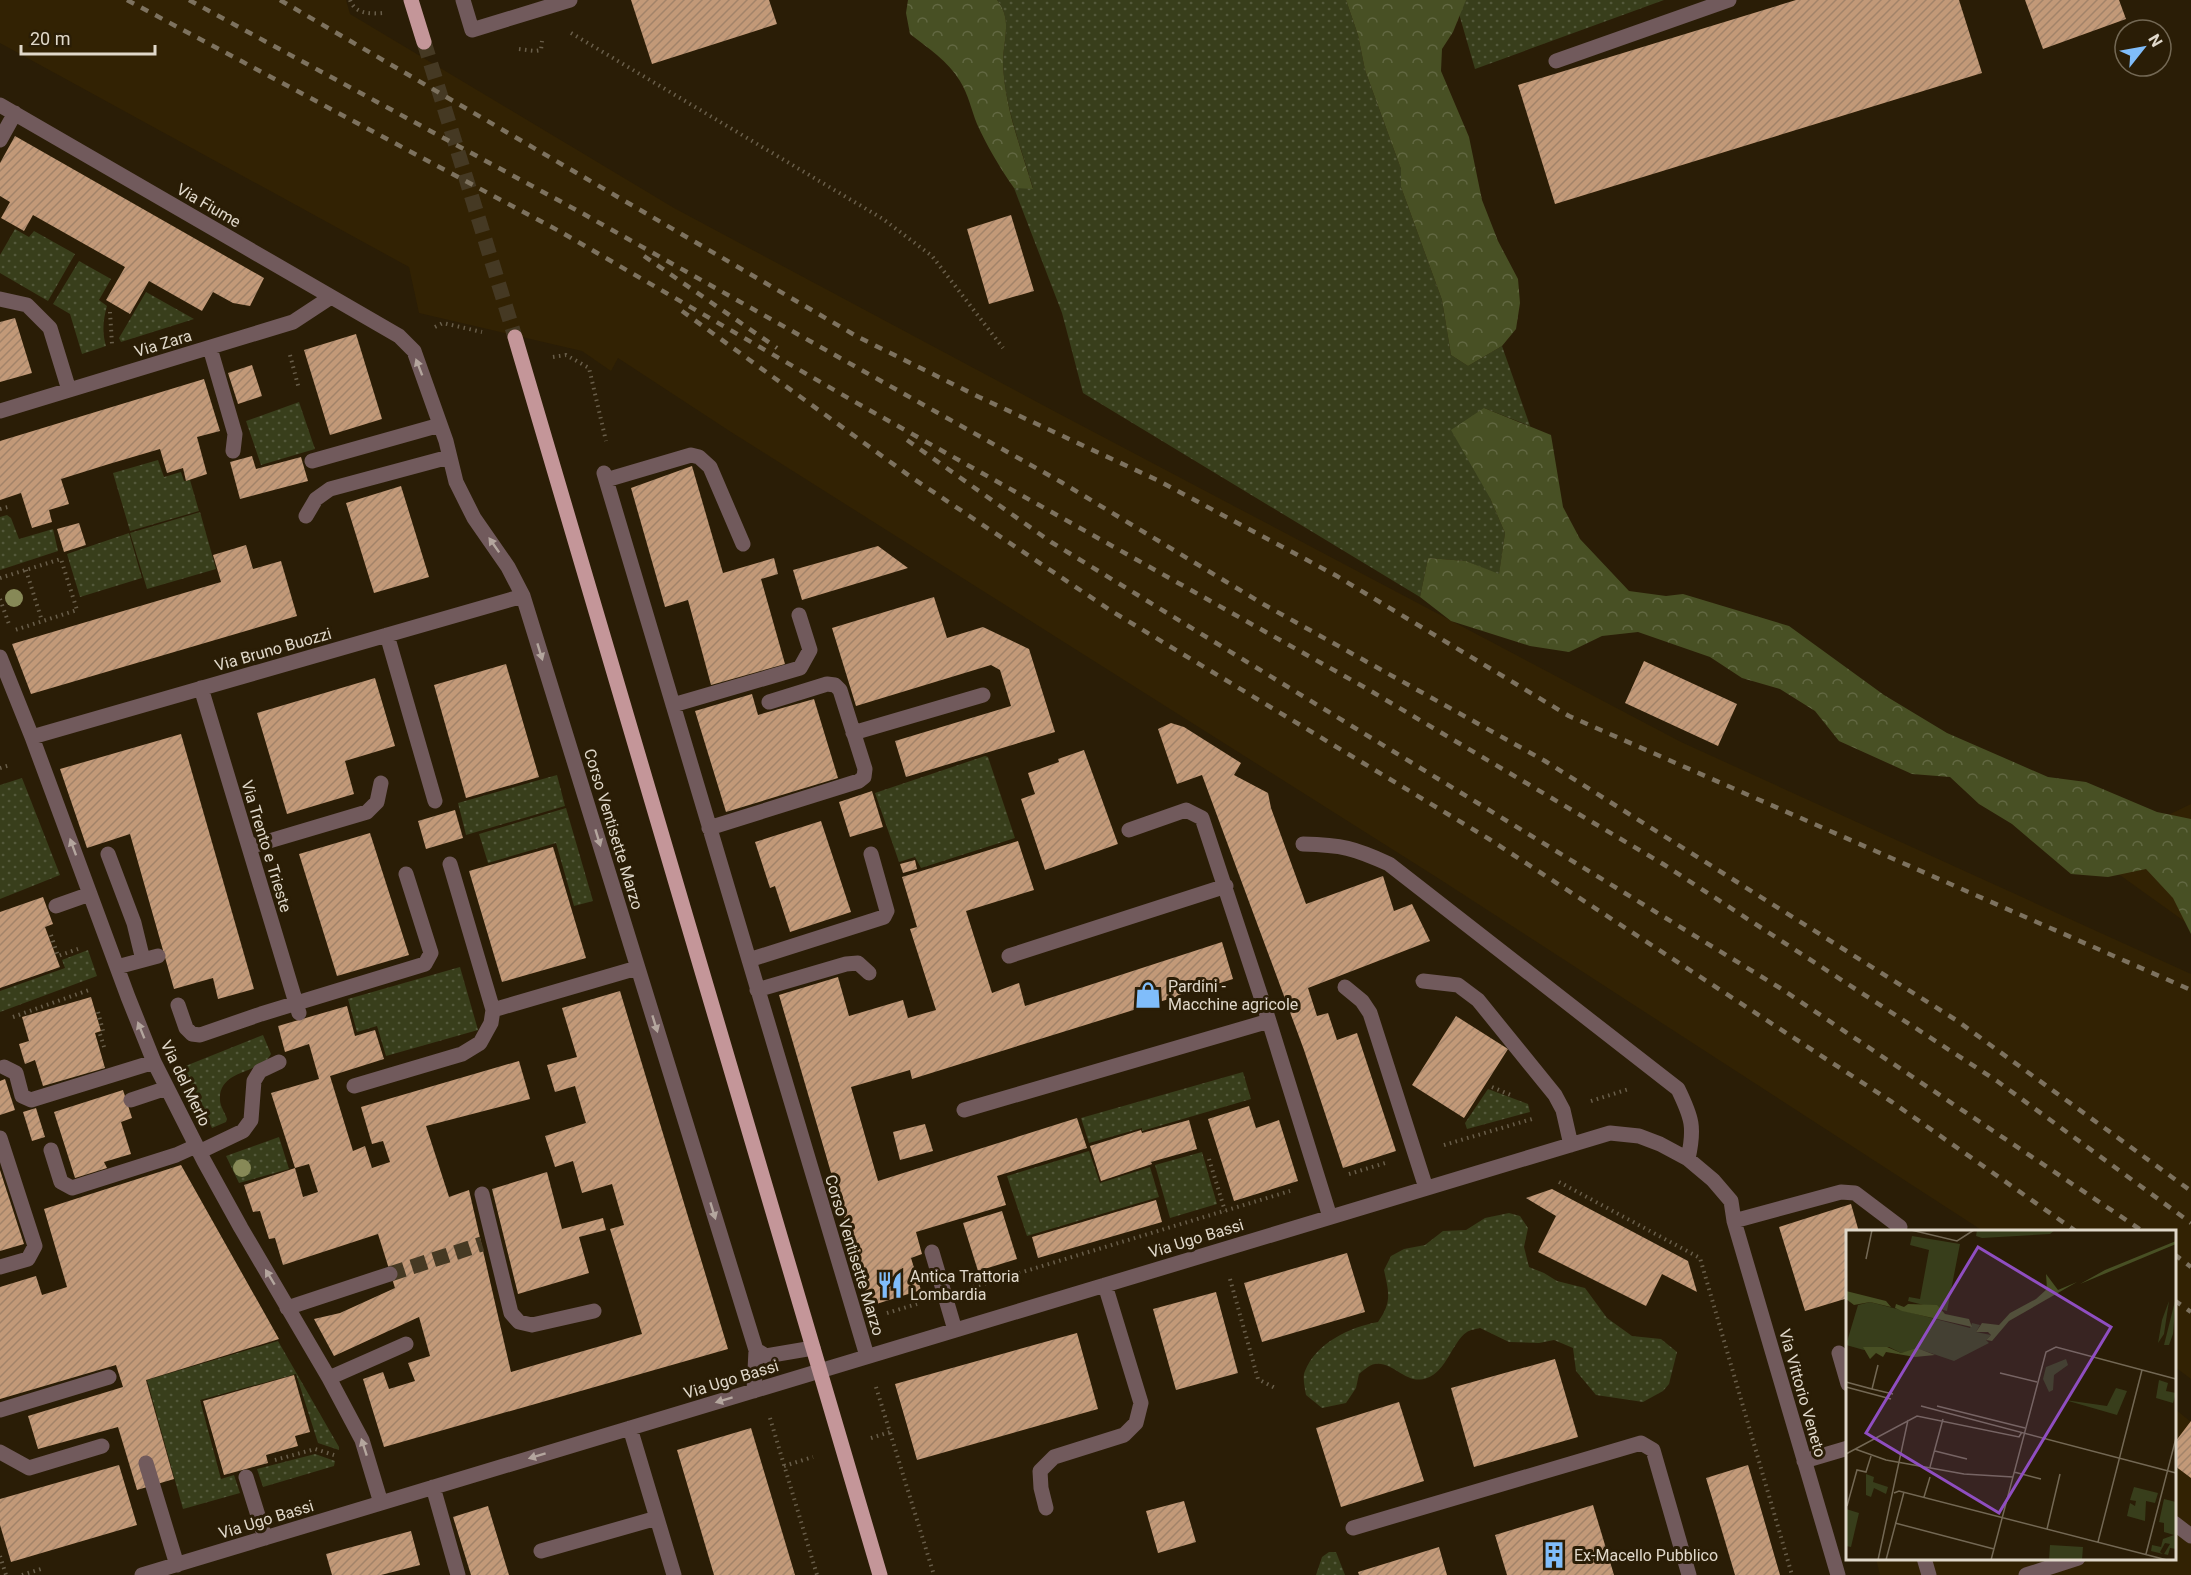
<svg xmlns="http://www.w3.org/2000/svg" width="2191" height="1575" viewBox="0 0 2191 1575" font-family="Roboto,sans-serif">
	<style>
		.built { fill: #322203 }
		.grass { fill: url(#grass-dots) }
		.forest { fill: url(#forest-crowns) }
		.building { fill: url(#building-hatch); fill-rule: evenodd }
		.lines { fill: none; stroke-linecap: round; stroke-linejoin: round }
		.minor-tunnel { stroke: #453923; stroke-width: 15; stroke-dasharray: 15 8; stroke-linecap: butt }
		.major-tunnel { stroke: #453923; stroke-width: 15; stroke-dasharray: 15 8; stroke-linecap: butt }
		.path { stroke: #695e4a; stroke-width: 4; stroke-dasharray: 1.5 4.5; stroke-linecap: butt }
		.minor { stroke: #715a5c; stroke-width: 15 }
		.major { stroke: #c49699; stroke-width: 15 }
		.rail { stroke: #7d725f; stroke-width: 4.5; stroke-dasharray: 8 8; stroke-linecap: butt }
		.tree { fill: #878957 }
		.oneway { fill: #b4a69e }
		.labels { text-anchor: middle; stroke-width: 6; stroke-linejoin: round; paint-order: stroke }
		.street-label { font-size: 16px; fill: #e0d8ca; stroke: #2a1d06 }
		.poi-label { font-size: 16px; fill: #e0d8ca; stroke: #2a1d06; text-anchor: start }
		.inset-road { fill: none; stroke: #736854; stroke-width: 1.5 }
		.view { fill: #8f4ec1; fill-opacity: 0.15; stroke: #8f4ec1; stroke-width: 3 }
		.inset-edge { fill: none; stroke: #e0d8ca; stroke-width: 3 }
	</style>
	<defs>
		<pattern id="grass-dots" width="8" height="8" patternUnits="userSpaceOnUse" patternTransform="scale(1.5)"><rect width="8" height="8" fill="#383e1b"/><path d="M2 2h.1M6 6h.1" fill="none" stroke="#54593b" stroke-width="1.8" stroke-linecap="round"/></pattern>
		<pattern id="forest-crowns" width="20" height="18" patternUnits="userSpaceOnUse" patternTransform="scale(1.5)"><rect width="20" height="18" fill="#485024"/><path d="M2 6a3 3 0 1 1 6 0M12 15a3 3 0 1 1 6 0" fill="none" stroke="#626842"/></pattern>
		<pattern id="building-hatch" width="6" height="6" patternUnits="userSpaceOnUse" patternTransform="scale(1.5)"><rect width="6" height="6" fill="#c29978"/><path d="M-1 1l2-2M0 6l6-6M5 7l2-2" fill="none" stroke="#a28369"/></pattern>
	</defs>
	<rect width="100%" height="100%" fill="#2a1d06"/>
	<path class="built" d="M0 0H346L350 14 674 208 1052 410 1681 742 2191 974V1379L2175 1367 2174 1232 1983 1231 1441 880 731 432 618 358 611 371 582 351 419 313 409 267 0 43Z
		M2191 804V926L2089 853Z
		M2175 1409 2191 1422V1575H1880L1876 1559 2174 1558Z"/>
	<path class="grass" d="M997 0H1346L1358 35 1365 70 1401 169V187L1442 300 1451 355 1468 366 1502 346 1530 426 1484 408 1490 498 1505 533 1499 575 1466 561 1428 558 1420 597 1083 393 1062 313 1014 188H1033C1021 147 1004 105 1003 62 1003 40 1013 20 997 0Z
		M1455 0H1664L1475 69Z
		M15 229 29 237 34 231 75 254 48 301 0 273V255Z
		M79 261 111 279 99 300 107 306C103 320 102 332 106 346L82 354 70 314 53 304Z
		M146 292 194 319 121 342 119 338Z
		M299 402 315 449 261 465 246 421Z
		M158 460 164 477 181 472 184 481 190 480 199 511 130 531 113 473Z
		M200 512 216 569 147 589 130 533Z
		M7 515 11 518 19 539 53 529 58 551 0 570V517Z
		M129 533 142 578 80 597 67 554Z
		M985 756 988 757 1015 838 921 868 915 857 899 862 875 793Z
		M557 775 565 806 466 835 458 803Z
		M22 778 60 875 0 899V785Z
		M566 808 593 901 574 906 556 843 488 863 479 834Z
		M88 950 97 976 0 1012V991L65 968 62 960Z
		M460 967 478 1030 386 1056 377 1026 357 1032 348 999Z
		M263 1035 271 1054C261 1074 218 1069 220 1100 220 1106 225 1113 227 1119L226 1122 212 1128 183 1067Z
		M1243 1072 1251 1099 1142 1131V1128L1089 1143 1081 1118Z
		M1488 1089 1528 1104 1530 1112 1467 1129 1465 1123Z
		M279 1137 289 1169 239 1183 226 1156Z
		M1089 1151 1100 1183 1150 1167 1159 1197 1027 1236 1007 1176Z
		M1202 1152 1217 1204 1170 1218 1155 1165Z
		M1509 1213 1520 1216 1528 1228 1524 1247 1529 1267 1544 1273 1557 1281 1585 1288 1607 1318 1632 1336 1661 1339 1677 1352 1669 1384 1663 1391 1643 1402 1596 1395 1576 1371 1573 1348 1554 1340 1539 1343 1509 1342 1480 1328C1476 1329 1470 1330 1467 1332 1452 1342 1447 1371 1427 1378 1406 1386 1394 1361 1375 1364 1369 1365 1363 1371 1359 1374L1356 1388 1346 1403 1322 1408 1306 1395C1305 1388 1302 1377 1305 1371 1316 1343 1350 1327 1378 1322 1392 1302 1389 1293 1384 1270L1391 1256 1404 1249 1425 1245 1443 1231 1466 1230 1485 1218Z
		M278 1341 339 1447V1450L318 1443 296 1374 200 1400 221 1479 234 1475 240 1493 183 1509 147 1380Z
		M315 1454 335 1461 334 1466 263 1487 257 1469Z
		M1329 1552H1336L1345 1575H1316L1322 1557Z"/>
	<path class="forest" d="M908 0H997C1013 20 1003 40 1003 62 1004 106 1021 148 1033 189L1014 188C1000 168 987 146 977 124 971 109 969 96 960 81 948 61 928 48 910 34L906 13Z
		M1346 0H1466L1453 32 1442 49 1441 71 1469 137 1482 200 1498 241 1518 279 1520 303 1516 329 1502 346 1468 366 1451 355 1442 300 1401 187V169L1365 70 1358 35Z
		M1484 408 1551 435 1563 507 1580 539 1629 591 1666 596 1683 594 1789 626 1884 695 1947 733 2048 777 2086 782 2157 812 2191 819V934L2173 898 2146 869 2108 877 2071 874 2012 824 1979 804 1950 777 1912 774 1839 741 1815 711 1780 689 1742 678 1710 657 1638 632 1602 636 1569 652 1530 646 1451 621 1420 597 1428 558 1466 561 1499 574 1505 533 1490 498 1451 430Z"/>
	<path class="building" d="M631 0H769L777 24 652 64Z
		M1796 0H1959L1982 73 1555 204 1518 85Z
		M2025 0H2119L2126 19 2043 49Z
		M15 136 264 278 250 306 233 303 213 292 202 311 149 281 130 314 106 300 125 267 33 215 24 231 1 218 10 202 0 196V163Z
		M1011 215 1034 291 989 304 967 229Z
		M15 318 32 373 0 382V322Z
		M356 334 382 419 330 435 304 350Z
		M252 365 262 396 238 404 228 373Z
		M204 379 220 431 197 437 207 474 186 481 183 468 167 473 160 449 109 464 61 479 69 504 49 510 52 522 32 528 21 493 0 500V441Z
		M252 456 256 469 301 457 308 481 240 499 230 462Z
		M692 466 723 573 774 558 778 574 761 579 785 664 711 685 688 600 665 607 631 488Z
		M401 486 429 577 374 593 346 503Z
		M79 523 86 545 64 552 57 529Z
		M246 545 253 569 281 561 297 616 31 694 12 644 221 582 213 555Z
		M878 546 908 568 802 600 793 570Z
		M934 597 947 638 983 627 1029 649 1055 732 906 777 895 741 1011 706 1000 670 991 665 856 706 832 628Z
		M1644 661 1737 704 1718 746 1625 703Z
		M506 664 539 777 466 798 434 685Z
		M375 678 395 746 345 761 354 794 287 814 257 713Z
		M752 694 758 715 814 699 838 778 726 812 695 711Z
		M1171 723 1184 727 1241 763 1234 775 1268 793 1271 808 1306 904 1383 876 1394 911 1412 904 1430 941 1308 988 1317 1016 1328 1013 1337 1040 1357 1033 1396 1151 1343 1168 1304 1050 1202 775 1177 784 1158 729Z
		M181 734 254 989 218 999 213 978 174 989 130 834 87 848 60 769Z
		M1084 750 1118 844 1045 870 1021 799 1035 794 1028 773 1059 762 1058 759Z
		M872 791 883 827 850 837 839 802Z
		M455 810 463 838 426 849 418 821Z
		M821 821 851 912 790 932 775 886 770 888 755 842Z
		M370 833 409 955 337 976 299 854Z
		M1018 841 1034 890 966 911 992 993 1019 983 1025 1006 1222 942 1233 979 912 1079 910 1070 851 1087 878 1181 1077 1118 1087 1148 997 1176 1006 1205 916 1232 922 1254 911 1258 921 1290 870 1306 779 995 838 977 849 1016 903 1000 908 1018 936 1010 910 929 917 927 902 877Z
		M553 847 586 958 502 982 469 871Z
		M915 860 917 869 903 873 900 864Z
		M43 897 53 924 45 927 60 967 0 988V912Z
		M620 991 728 1349 384 1447 363 1379 383 1372 389 1389 415 1381 408 1363 430 1356 419 1317 334 1356 314 1319 340 1313 395 1288 378 1234 283 1265 275 1238 269 1239 260 1211 253 1212 244 1185 295 1168 271 1093 319 1079 309 1044 285 1052 278 1026 347 1006 355 1036 375 1030 384 1059 330 1076 353 1151 365 1146 372 1168 390 1162 383 1141 372 1144 361 1107 519 1061 530 1099 426 1126 449 1197 469 1190 511 1372 642 1334 610 1229 624 1225 612 1184 582 1193 573 1161 555 1167 545 1136 586 1123 575 1086 555 1092 547 1065 577 1057 562 1008ZM309 1164 318 1192 303 1197 295 1168Z
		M91 997 101 1031 95 1033 105 1068 43 1086 35 1060 25 1064 19 1044 29 1041 22 1017Z
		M1456 1016 1508 1049 1464 1118 1412 1085Z
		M5 1079 15 1110 0 1115V1081Z
		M123 1090 132 1118 121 1122 131 1154 104 1162 107 1168 75 1178 54 1112Z
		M1249 1106 1256 1128 1279 1120 1298 1181 1234 1201 1208 1119Z
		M36 1108 45 1137 32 1141 23 1112Z
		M1189 1120 1197 1149 1151 1162 1152 1164 1101 1181 1090 1146 1141 1130 1142 1133Z
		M925 1124 933 1151 900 1160 893 1132Z
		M181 1165 279 1339 146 1380 174 1479 137 1490 118 1427 38 1449 28 1416 123 1387 116 1365 0 1399V1287L36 1276 42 1295 67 1287 44 1209Z
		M0 1170 24 1244 0 1251Z
		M547 1172 562 1229 603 1218 606 1230 579 1237 589 1273 518 1294 492 1189Z
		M1552 1189 1688 1261 1697 1292 1662 1274 1646 1306 1538 1252 1556 1216 1526 1198Z
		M1156 1200 1162 1222 1038 1258 1032 1237Z
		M1851 1204 1859 1232H1848V1298L1805 1311 1779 1227Z
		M1002 1211 1017 1259 978 1271 963 1223Z
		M1347 1253 1365 1312 1262 1342 1244 1283Z
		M1216 1292 1238 1373 1176 1390 1153 1309Z
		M1077 1333 1098 1409 917 1460 895 1384Z
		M1555 1359 1578 1437 1474 1467 1451 1388Z
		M294 1375 310 1432 295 1436 298 1446 266 1455 268 1463 224 1475 203 1401Z
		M1399 1402 1424 1481 1341 1507 1316 1428Z
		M2191 1421V1478L2175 1466V1442Z
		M751 1428 795 1575H714L677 1450Z
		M119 1465 137 1525 11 1562 0 1525V1499Z
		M1748 1465 1758 1499 1780 1575H1735L1716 1511 1706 1478Z
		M1184 1501 1196 1542 1158 1553 1146 1511Z
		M1593 1505 1614 1575H1507L1495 1535Z
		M488 1506 509 1575H471L453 1517Z
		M411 1531 420 1565 381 1575H332L326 1554Z
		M1439 1547 1447 1575H1359L1358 1572Z"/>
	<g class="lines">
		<path class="minor-tunnel" d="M390 1274 482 1244"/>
		<path class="major-tunnel" d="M424 42 515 337"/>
		<path class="path" d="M350 0C355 14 370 14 383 13
			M571 33 883 219 932 256 1003 348
			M519 49 535 51 541 50 542 41
			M110 312 112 344
			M435 327 443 323 482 332
			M290 355 299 389
			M553 357 566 355 589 368 606 441
			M0 509 8 507
			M26 570 42 621
			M0 578 61 559 77 610 15 630
			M0 599 10 627
			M0 768 10 765
			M51 935 58 956 78 949
			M98 1012 103 1031 100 1034 104 1047
			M13 1017 89 990 91 991
			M1492 1087 1513 1096
			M1591 1101 1629 1089
			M1444 1145 1532 1119
			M1209 1159 1225 1211
			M1349 1174 1385 1163
			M1559 1182 1700 1258 1792 1575
			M1230 1279 1258 1379 1275 1388
			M973 1287 1290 1191
			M887 1313 917 1304
			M876 1387 934 1575
			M770 1418 817 1575
			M871 1438 890 1432
			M275 1460 315 1449 334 1455
			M784 1466 813 1457
			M0 1556 6 1575
			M22 1575 44 1568"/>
		<path class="minor" d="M463 0 472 30 570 0
			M1556 61 1729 0
			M0 105 399 336 414 351 446 441 456 482 474 518 508 567 523 596 756 1350 766 1356 813 1348
			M0 140 15 113
			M0 299 27 305 50 328 69 390
			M210 348 235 434 233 451
			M0 411 293 322 331 297
			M312 461 440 425
			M604 473 867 1356
			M606 480 691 455 699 457 710 467 743 544
			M306 516 316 499 330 489 449 457
			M387 635 435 801
			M0 657 32 737 128 997 154 1062 204 1161 241 1228 329 1378 362 1440 381 1503
			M201 688 299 1013
			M673 705 800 668 810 650 799 615
			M853 733 983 695
			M32 737 523 596
			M709 828 859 781 864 777 865 769 840 690 835 685 827 684 769 702
			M1129 830 1186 810 1202 818 1269 1021 1330 1217
			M1303 844C1342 845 1354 848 1389 864L1678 1089C1692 1118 1695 1127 1688 1159
			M249 847 367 812 377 802 381 783
			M108 854 134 923 143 960
			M56 906 90 894
			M1009 956 1226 886
			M749 960 884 917 887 911 871 854
			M117 967 158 956
			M1423 981 1458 985 1478 1000 1555 1095 1563 1110 1571 1145
			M1345 987 1362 1001 1370 1013 1426 1188
			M757 990 846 964 858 963 869 973
			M178 1005 186 1028 192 1034 200 1035 261 1014 425 964 431 953 406 874
			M493 1010 637 968
			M4 1067 16 1073 22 1096 31 1100 154 1062
			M354 1086 462 1054 480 1043 491 1023 493 1010 450 864
			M131 1100 167 1088
			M964 1110 1269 1021
			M0 1138 35 1246 28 1259 0 1267
			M51 1150 61 1182 72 1188 176 1155 196 1146
			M199 1152 243 1131 251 1120 254 1081 260 1071 279 1062
			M482 1194 511 1313 519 1322 532 1325 594 1311
			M1734 1221 1841 1192 1855 1193 1900 1227
			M932 1252 955 1330
			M287 1308 390 1274
			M1839 1353 1848 1384
			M329 1378 406 1344
			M754 1391 756 1350
			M0 1410 109 1377
			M630 1428 674 1575
			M0 1452 29 1468 102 1446
			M1804 1461 1848 1448
			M146 1463 177 1565
			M246 1477 265 1538
			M433 1487 458 1575
			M1046 1508 1041 1488 1040 1471 1054 1457 1124 1435 1136 1423 1141 1403 1105 1285
			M2174 1523 2191 1536
			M1353 1528 1641 1443 1653 1450 1689 1575
			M541 1551 657 1518
			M1924 1558 1929 1575
			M142 1575 1610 1133 1639 1136 1660 1144 1688 1159 1713 1180 1731 1201 1734 1221 1838 1575
			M2026 1575 2078 1558"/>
		<path class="major" d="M411 0 424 42
			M515 337 880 1575"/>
		<path class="rail" d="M127 0 559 231 855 402 1364 687 1663 864 1997 1081 2191 1223
			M189 0 580 212 1061 482 1263 604 1545 761 1956 1020 2191 1191
			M280 0 858 337 979 397 1157 480 1335 575 1569 716 2191 990
			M644 256 777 348
			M682 311 911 477 1113 612 1489 839 1892 1102 2077 1232
			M907 440 1051 542 1780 988 2144 1232
			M2174 1254 2191 1267
			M2174 1300 2191 1312"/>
	</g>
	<g class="tree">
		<circle cx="14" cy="598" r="9"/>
		<circle cx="242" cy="1168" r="9"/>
	</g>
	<defs><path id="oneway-solid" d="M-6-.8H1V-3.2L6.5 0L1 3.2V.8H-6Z" transform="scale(1.5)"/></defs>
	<g class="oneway">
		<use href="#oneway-solid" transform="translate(419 367) rotate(-111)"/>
		<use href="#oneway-solid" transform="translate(494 545) rotate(-125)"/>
		<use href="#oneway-solid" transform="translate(540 652) rotate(73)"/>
		<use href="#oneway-solid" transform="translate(598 838) rotate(73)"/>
		<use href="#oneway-solid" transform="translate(73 847) rotate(-110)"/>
		<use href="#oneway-solid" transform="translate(655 1024) rotate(73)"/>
		<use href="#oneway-solid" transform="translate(141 1030) rotate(-112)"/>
		<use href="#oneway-solid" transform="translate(713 1211) rotate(73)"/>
		<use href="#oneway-solid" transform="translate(270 1277) rotate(-121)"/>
		<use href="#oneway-solid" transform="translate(724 1400) rotate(163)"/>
		<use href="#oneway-solid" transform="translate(364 1447) rotate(-108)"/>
		<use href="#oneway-solid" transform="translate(537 1456) rotate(163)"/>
	</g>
	<defs>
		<symbol id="shop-bare" viewBox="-9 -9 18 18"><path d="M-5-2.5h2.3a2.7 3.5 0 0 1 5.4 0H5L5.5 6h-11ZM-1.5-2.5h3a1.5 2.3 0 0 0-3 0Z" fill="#80bdfa" stroke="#2a1d06" stroke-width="2.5" paint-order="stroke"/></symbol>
		<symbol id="restaurant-bare" viewBox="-9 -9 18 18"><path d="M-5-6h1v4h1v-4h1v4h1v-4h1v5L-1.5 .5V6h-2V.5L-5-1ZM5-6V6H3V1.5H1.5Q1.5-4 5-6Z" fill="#80bdfa" stroke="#2a1d06" stroke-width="2.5" paint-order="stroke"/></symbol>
		<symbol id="building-bare" viewBox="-9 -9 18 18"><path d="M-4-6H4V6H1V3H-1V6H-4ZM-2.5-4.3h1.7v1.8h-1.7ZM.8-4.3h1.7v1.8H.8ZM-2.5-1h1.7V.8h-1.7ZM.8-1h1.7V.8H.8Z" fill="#80bdfa" stroke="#2a1d06" stroke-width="2.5" paint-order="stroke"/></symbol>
	</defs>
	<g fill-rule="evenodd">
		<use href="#shop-bare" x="1129" y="976" width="38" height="38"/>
		<use href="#restaurant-bare" x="871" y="1266" width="38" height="38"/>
		<use href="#building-bare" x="1535" y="1536" width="38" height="38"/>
	</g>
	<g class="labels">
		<g class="street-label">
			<text transform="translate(209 205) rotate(30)" y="6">Via Fiume</text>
			<text transform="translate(163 343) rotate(-17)" y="6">Via Zara</text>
			<text transform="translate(273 649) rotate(-16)" y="6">Via Bruno Buozzi</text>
			<text transform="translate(614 829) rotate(73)" y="6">Corso Ventisette Marzo</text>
			<text transform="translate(267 846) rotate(73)" y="6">Via Trento e Trieste</text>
			<text transform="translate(186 1083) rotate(64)" y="6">Via del Merlo</text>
			<text transform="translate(1196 1238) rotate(-17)" y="6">Via Ugo Bassi</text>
			<text transform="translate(855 1255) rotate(73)" y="6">Corso Ventisette Marzo</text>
			<text transform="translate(731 1379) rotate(-17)" y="6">Via Ugo Bassi</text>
			<text transform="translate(1803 1393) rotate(74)" y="6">Via Vittorio Veneto</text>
			<text transform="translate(266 1519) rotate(-17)" y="6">Via Ugo Bassi</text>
		</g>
		<g class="poi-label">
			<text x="1168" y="992">Pardini -<tspan x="1168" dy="18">Macchine agricole</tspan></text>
			<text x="910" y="1282">Antica Trattoria<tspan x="910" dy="18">Lombardia</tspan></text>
			<text x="1574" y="1561">Ex-Macello Pubblico</text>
		</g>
	</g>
	<g transform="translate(1846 1230)">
		<rect width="330" height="330" fill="#2a1d06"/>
		<path d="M131 0H209L204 4 136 8 130 6ZM66 6 114 14 101 81 62 71 63 67 74 69 83 20 64 15ZM330 67 327 104 323 115H318ZM323 71 318 104 312 113 316 90ZM24 72 124 98 126 93 134 95 130 102 145 105 140 110 143 113 108 131 73 119 55 123 43 117 18 120 0 115 12 75ZM220 129 222 135 208 145 207 160 203 162 197 149 200 137ZM313 150 322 153 320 161 330 163 327 173 310 168ZM270 158 281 161 271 185 219 170 261 176ZM20 244 28 247 27 252 42 257 40 264 28 258 25 267 20 265ZM288 257 312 263 309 273 300 271 299 291 281 286 284 273 289 276 290 271 284 270ZM318 269 330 272V319L324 318 322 325 318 324 324 314 319 313 314 322 317 324 305 321 306 315 315 317 317 309 328 305 318 302V293L313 292ZM204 315 237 317 236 330H203Z" fill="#383e1b"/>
		<path d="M330 11V14L234 54 259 40ZM200 44 212 60 231 52 163 91 146 111 140 110 145 105 142 102H130L136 93 153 95 164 83 190 69 201 59ZM0 61 40 71 45 77 24 72 8 75 0 69ZM50 74 58 77 62 74 91 75 99 84 123 89 126 97 56 81 49 78ZM17 117H41L55 123 71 118 89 125 69 127 40 122 37 127 30 123 24 129Z" fill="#485024"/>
		<path d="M0 279 13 283 5 317 0 316Z" fill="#383e1b"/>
		<path class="inset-road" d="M65 0 111 11 128 0M20 29 26 0M154 143 191 152M0 152 26 159 32 135M0 157 45 169M26 159 47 164M75 176 330 243M91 176 179 198M9 219 40 230 118 244 167 247M89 221 121 229M0 224 71 186 173 207 176 202M84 237 97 189M168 242 195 249M48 263 53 261 321 330M78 267 84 247M1 276 11 240 20 242 25 226M49 293 148 319M201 299 214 244M252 312 296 140M300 324 330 208M32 330 62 190M40 330 58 262M145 330 200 122 210 117 330 149"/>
		<path class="view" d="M132 17 265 97 153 283 20 203Z"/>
		<rect width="330" height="330" class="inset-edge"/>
	</g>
	<g transform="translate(2143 48) rotate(59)"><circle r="28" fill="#2a1d06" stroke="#736854" stroke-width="1.5"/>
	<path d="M0-4.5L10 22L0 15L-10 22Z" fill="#80bdfa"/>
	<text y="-9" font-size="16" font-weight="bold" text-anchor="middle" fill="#e0d8ca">N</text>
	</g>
	<path d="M21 45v9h134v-9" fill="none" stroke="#e0d8ca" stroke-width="3"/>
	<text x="30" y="45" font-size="18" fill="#e0d8ca" stroke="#2a1d06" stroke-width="4.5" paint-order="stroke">20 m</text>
</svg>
